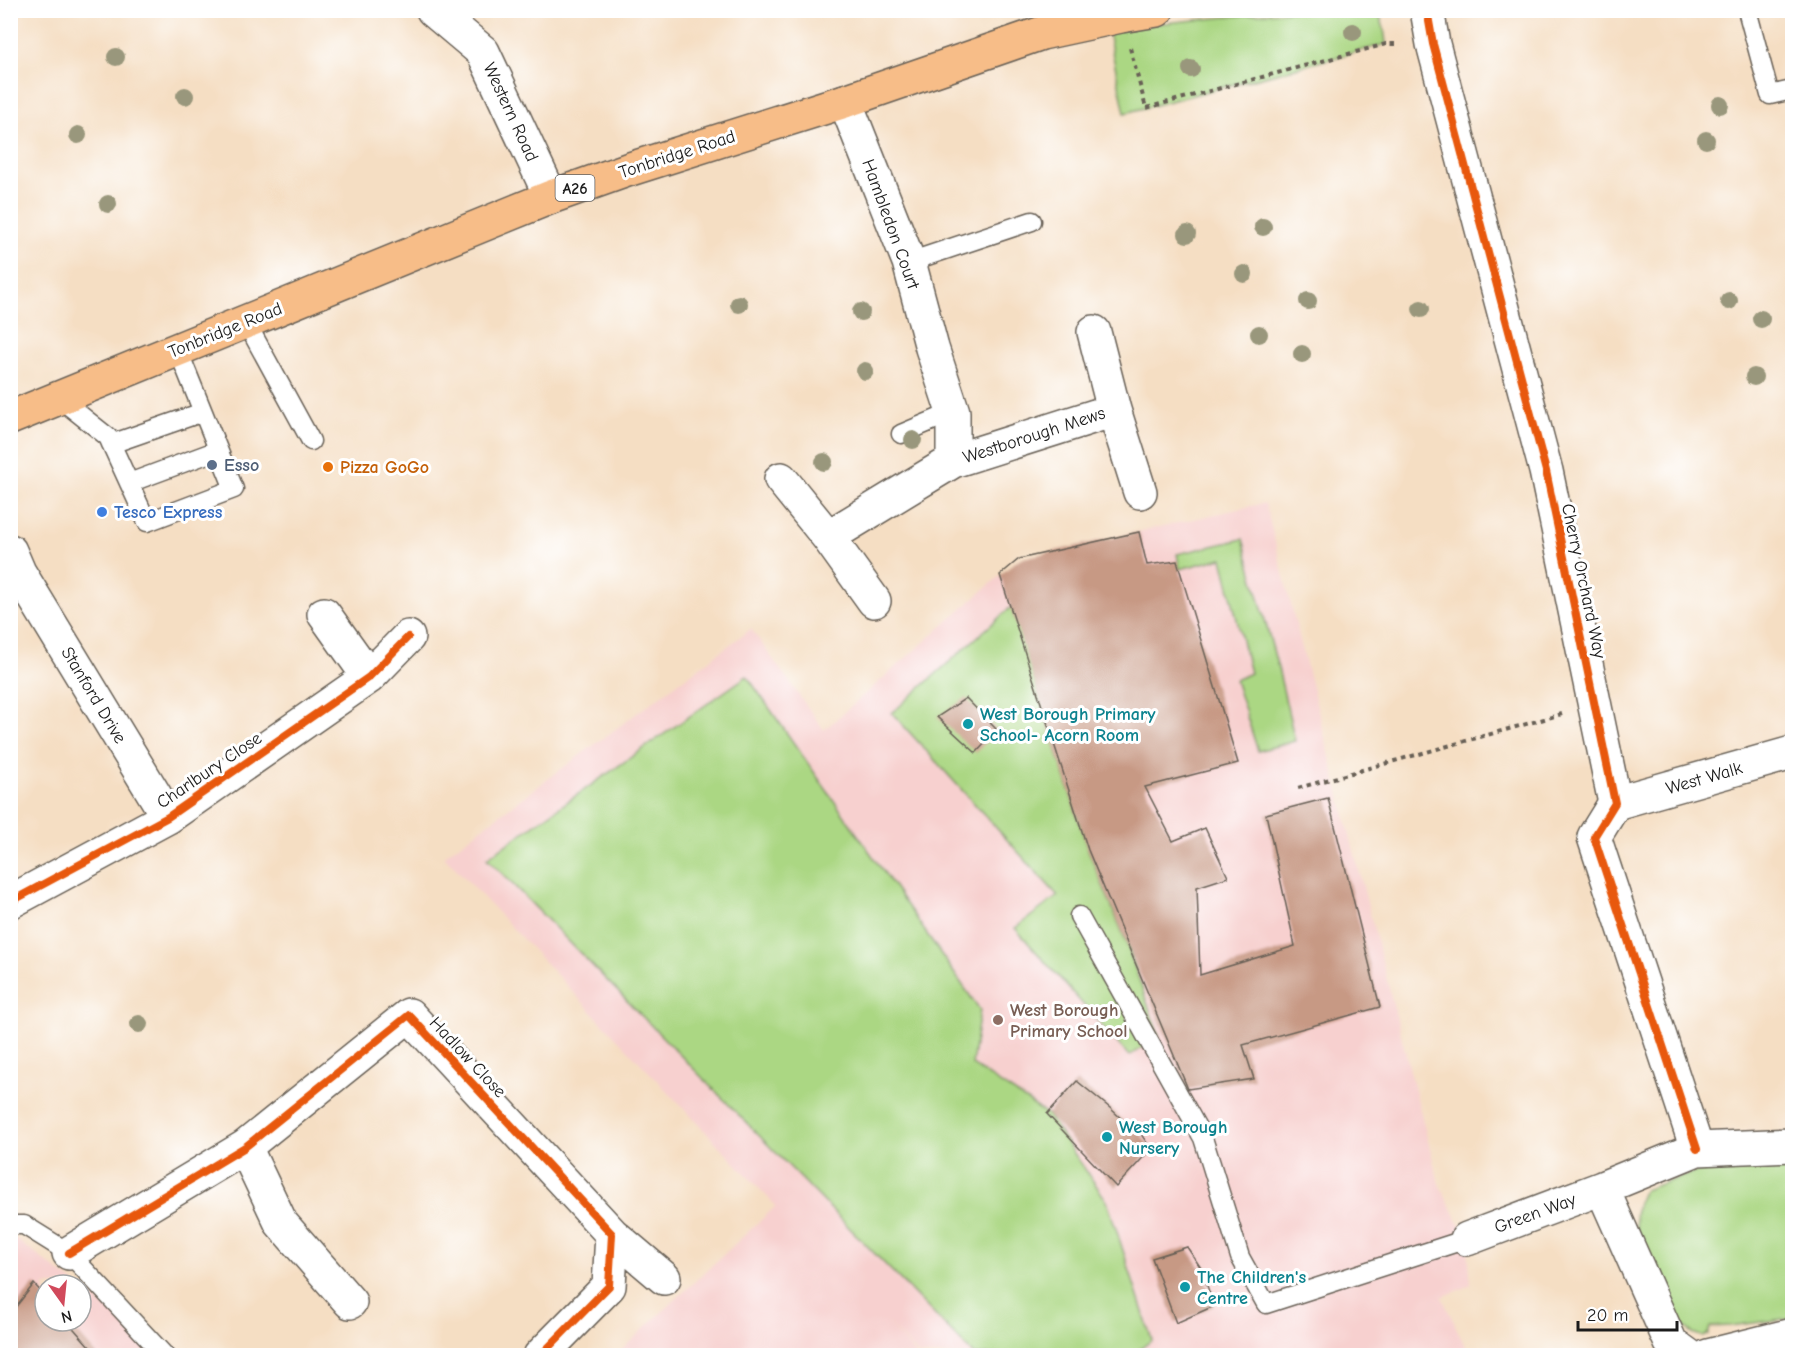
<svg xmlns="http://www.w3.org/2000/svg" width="1803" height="1366" viewBox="0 0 1803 1366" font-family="'Comic Neue',sans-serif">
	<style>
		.built { fill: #f7d0cf }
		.green { fill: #abd783; stroke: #647a50; stroke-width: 1.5 }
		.building { fill: #c79984 }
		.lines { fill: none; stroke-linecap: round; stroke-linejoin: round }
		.service-casing { stroke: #686056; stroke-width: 21 }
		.minor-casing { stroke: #686056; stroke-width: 36 }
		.primary-casing { stroke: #686056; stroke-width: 36 }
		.path { stroke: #686056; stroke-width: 4; stroke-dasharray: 4.5 4.5; stroke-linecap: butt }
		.service { stroke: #fff; stroke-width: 18 }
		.minor { stroke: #fff; stroke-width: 33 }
		.primary { stroke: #f7bd88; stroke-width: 33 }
		.cycleway-casing { stroke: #fff; stroke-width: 11 }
		.cycleway { stroke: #e8590c; stroke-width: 8 }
		.tree { fill: #99977b }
		.service-dot { fill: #5c6f8a; stroke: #fff; stroke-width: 2 }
		.food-dot { fill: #e8710a; stroke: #fff; stroke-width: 2 }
		.shop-dot { fill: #3f7fe0; stroke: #fff; stroke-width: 2 }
		.culture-dot { fill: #0f9aa8; stroke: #fff; stroke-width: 2 }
		.education-dot { fill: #8d6e63; stroke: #fff; stroke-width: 2 }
		.labels { text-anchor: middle; stroke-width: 6; stroke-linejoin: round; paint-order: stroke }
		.shield { fill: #fff; stroke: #606060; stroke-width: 1.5 }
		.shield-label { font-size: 16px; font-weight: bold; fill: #1c1c1c }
		.street-label { font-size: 18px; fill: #1c1c1c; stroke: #fff }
		.service-label { font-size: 18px; font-weight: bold; fill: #4e5e75; stroke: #fff; text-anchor: start }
		.food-label { font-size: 18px; font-weight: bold; fill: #c56008; stroke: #fff; text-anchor: start }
		.shop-label { font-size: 18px; font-weight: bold; fill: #366cbe; stroke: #fff; text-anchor: start }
		.culture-label { font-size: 18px; font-weight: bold; fill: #0d838f; stroke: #fff; text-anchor: start }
		.education-label { font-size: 18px; font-weight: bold; fill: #785e54; stroke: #fff; text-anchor: start }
	</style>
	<rect width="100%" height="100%" fill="#fff"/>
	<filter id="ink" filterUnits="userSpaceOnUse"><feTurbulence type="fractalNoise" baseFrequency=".0167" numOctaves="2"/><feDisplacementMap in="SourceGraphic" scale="12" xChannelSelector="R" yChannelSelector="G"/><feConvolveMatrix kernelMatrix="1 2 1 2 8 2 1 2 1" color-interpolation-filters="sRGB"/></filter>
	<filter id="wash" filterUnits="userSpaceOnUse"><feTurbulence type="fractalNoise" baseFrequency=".008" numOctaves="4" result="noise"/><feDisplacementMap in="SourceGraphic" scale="24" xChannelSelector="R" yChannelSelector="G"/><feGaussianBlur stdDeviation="1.35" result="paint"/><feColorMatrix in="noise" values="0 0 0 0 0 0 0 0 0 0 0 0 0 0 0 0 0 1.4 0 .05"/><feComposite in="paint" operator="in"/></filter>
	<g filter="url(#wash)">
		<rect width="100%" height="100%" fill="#f5dec3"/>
		<path class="built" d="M1265 503 1439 1184 1467 1239 1471 1285 1442 1297 1469 1355H919L883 1318 917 1355H616L776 1206 444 856 751 629 824 730 1019 559Z
			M10 1235 77 1285H45V1321H81V1288L170 1355H11Z"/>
		<path class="green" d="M1376 10C1383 19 1385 33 1386 44L1125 113 1108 32 1133 26 1289 11Z
			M1243 539 1278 668 1295 741 1258 751 1235 680 1250 673 1222 558 1180 569 1177 554Z
			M1011 607 1088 850 1123 934 1159 1036 1129 1056 1015 928 1058 896 892 713Z
			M747 676 980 1010 972 1065 1047 1114 1107 1201 1152 1340 1132 1355H974L487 858Z
			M1792 1166V1318L1730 1326 1710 1327 1708 1334 1703 1337 1693 1333 1675 1320 1637 1230C1633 1212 1636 1206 1644 1190L1695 1172Z"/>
		<g id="blocks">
			<path class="building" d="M1139 532 1147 565 1177 561 1238 763 1145 787 1173 841 1205 828 1228 877 1197 887 1200 975 1295 946 1266 814 1328 798 1380 1007 1243 1045 1254 1079 1188 1089 1088 850 1000 575 1019 559Z
				M966 698 997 730 976 753 937 717Z
				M1077 1081 1110 1108 1127 1124 1141 1134 1151 1149 1116 1187 1047 1114Z
				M1187 1247 1201 1268 1214 1306 1176 1323 1152 1258Z
				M34 1284 45 1296V1321H67L98 1356H10V1314Z"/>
		</g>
	</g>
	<g filter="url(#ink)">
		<use href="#blocks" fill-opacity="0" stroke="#686056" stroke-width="1.5"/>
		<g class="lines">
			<defs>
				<path id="service" d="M1747 10 1770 95 1792 90
					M909 262 1032 221
					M246 322 311 441
					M59 398 108 437 147 522 234 489 178 350
					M901 434 953 412
					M111 444 203 412
					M129 483 218 450
					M1079 916 1203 1138 1240 1257 1266 1304 1467 1239
					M10 1225H24L69 1253 165 1356"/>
				<path id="minor" d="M433 10 483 52 551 197
					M1427 10 1433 44 1546 471 1615 803 1594 837 1697 1149
					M845 101 909 262 932 348 953 412V461
					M1094 332 1114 410 1140 492
					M781 479 828 537 874 601
					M828 537 953 461 1114 410
					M10 551 19 572 168 817
					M324 614 369 677
					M1615 803 1792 753
					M10 902 168 817 369 677 408 637
					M245 1147 281 1223 350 1302
					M1602 1188 1671 1343 1689 1356
					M612 1234 664 1278
					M1467 1239 1602 1188 1697 1149 1792 1145
					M69 1253 245 1147 409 1015 612 1234 609 1286 540 1356
					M1708 1356 1792 1335"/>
				<path id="primary" d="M10 418 551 197 627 170 845 101 1042 33 1121 16 1157 10"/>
			</defs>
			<use href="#service" class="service-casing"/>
			<use href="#minor" class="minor-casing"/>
			<use href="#primary" class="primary-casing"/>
			<path class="path" d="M1130 48 1146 108 1386 44H1399
				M1298 788 1562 714"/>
			<use href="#service" class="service"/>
			<use href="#minor" class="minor"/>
			<use href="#primary" class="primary"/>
			<defs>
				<path id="cycleway" d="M1427 10 1433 44 1546 471 1615 803 1594 837 1697 1149
					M10 902 168 817 369 677 408 637
					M69 1253 245 1147 409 1015 612 1234 609 1286 540 1356"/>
			</defs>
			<use href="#cycleway" class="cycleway-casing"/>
			<use href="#cycleway" class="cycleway"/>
		</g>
		<g class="tree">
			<circle cx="1353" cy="32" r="9"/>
			<circle cx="116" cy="57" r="9"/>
			<circle cx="1191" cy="69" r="9"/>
			<circle cx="185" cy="96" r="9"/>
			<circle cx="1720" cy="105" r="9"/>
			<circle cx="78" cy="135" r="9"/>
			<circle cx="1706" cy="140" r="9"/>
			<circle cx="108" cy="204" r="9"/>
			<circle cx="1263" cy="227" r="9"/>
			<circle cx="1187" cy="234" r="9"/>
			<circle cx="1244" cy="274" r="9"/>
			<circle cx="1308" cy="301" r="9"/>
			<circle cx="1729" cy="301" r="9"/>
			<circle cx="739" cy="304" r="9"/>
			<circle cx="1421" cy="309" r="9"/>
			<circle cx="861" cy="312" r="9"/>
			<circle cx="1761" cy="319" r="9"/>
			<circle cx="1259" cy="334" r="9"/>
			<circle cx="1302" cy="354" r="9"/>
			<circle cx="865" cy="371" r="9"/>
			<circle cx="1754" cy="377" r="9"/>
			<circle cx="913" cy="440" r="9"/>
			<circle cx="824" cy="462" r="9"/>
			<circle cx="139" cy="1024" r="9"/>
		</g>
	</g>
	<circle class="service-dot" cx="212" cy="465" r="6"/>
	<circle class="food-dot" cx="328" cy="467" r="6"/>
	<circle class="shop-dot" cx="102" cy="512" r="6"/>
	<g class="culture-dot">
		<circle cx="968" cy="724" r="6"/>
		<circle cx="1107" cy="1137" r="6"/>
		<circle cx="1185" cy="1287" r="6"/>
	</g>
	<circle class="education-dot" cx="998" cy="1020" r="6"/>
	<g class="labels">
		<rect class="shield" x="555.5" y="175" width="39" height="26" rx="4.5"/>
		<g class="shield-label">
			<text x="575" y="194">A26</text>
		</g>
		<g class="street-label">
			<text transform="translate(511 112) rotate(65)" y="6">Western Road</text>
			<text transform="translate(677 154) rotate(-18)" y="6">Tonbridge Road</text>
			<text transform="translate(891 224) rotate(70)" y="6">Hambledon Court</text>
			<text transform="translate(225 330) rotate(-22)" y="6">Tonbridge Road</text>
			<text transform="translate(1034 435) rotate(-18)" y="6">Westborough Mews</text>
			<text transform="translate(1584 581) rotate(78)" y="6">Cherry Orchard Way</text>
			<text transform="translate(94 695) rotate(59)" y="6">Stanford Drive</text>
			<text transform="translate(209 770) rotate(-34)" y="6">Charlbury Close</text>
			<text transform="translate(1704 778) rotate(-16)" y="6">West Walk</text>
			<text transform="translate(468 1057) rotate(47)" y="6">Hadlow Close</text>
			<text transform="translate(1535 1213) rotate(-20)" y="6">Green Way</text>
		</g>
		<g class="service-label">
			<text x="224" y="471">Esso</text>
		</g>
		<g class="food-label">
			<text x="340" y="473">Pizza GoGo</text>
		</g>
		<g class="shop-label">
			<text x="114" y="518">Tesco Express</text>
		</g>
		<g class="culture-label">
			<text x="980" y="720">West Borough Primary<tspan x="980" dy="21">School- Acorn Room</tspan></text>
			<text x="1119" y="1133">West Borough<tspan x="1119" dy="21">Nursery</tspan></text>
			<text x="1197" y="1283">The Children's<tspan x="1197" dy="21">Centre</tspan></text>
		</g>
		<g class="education-label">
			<text x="1010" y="1016">West Borough<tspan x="1010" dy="21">Primary School</tspan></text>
		</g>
	</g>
	<rect width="1803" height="1366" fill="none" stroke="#fff" stroke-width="36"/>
	<g transform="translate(63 1303) rotate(165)"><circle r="28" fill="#ffffff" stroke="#a4a4a4" stroke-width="1.5"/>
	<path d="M0-4.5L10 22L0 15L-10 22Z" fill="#d1495b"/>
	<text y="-9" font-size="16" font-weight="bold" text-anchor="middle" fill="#1c1c1c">N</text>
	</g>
	<path d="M1578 1321v9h99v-9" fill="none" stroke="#1c1c1c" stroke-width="3"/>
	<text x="1587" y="1321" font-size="18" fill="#1c1c1c" stroke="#ffffff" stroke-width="4.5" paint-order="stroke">20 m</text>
</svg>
